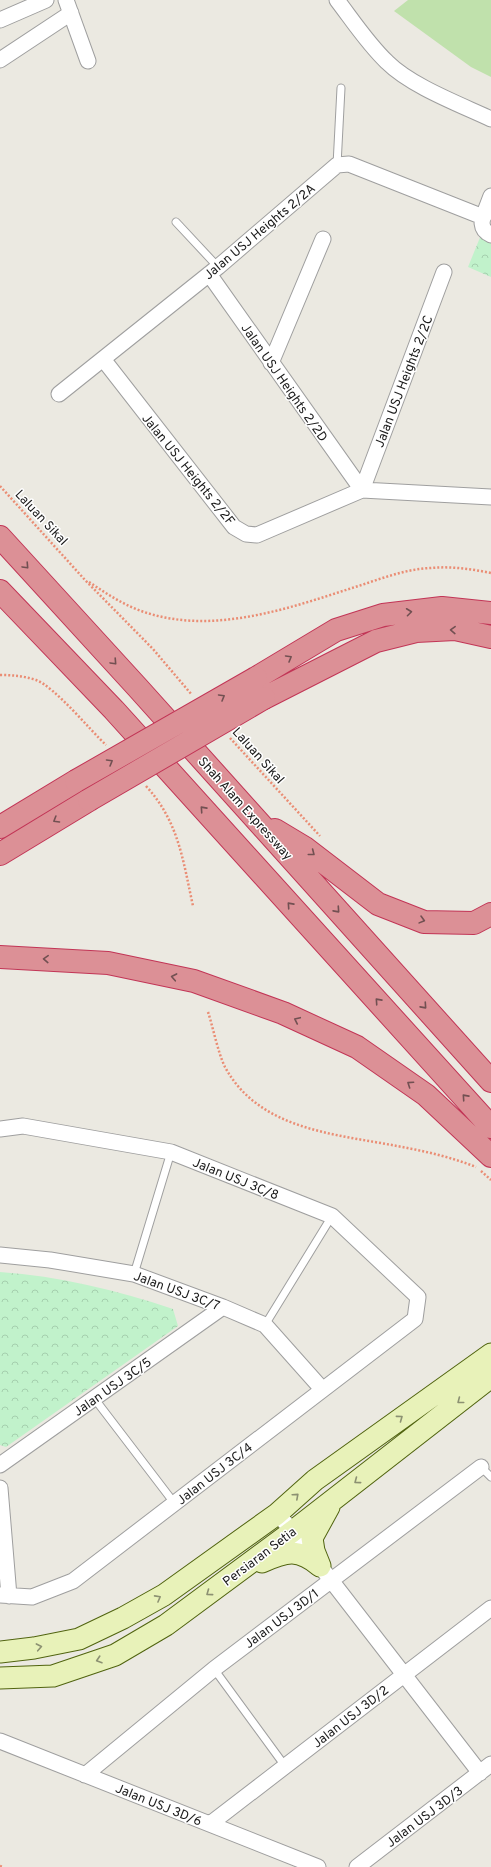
<svg xmlns="http://www.w3.org/2000/svg" width="491" height="1867" viewBox="0 0 491 1867" font-family="Overpass,sans-serif">
	<style>
		.grass { fill: #c0e1ac }
		.park { fill: url(#park-crowns) }
		.lines { fill: none; stroke-linecap: round; stroke-linejoin: round }
		.service-casing { stroke: #9f9f9f; stroke-width: 9 }
		.minor-casing { stroke: #9f9f9f; stroke-width: 17 }
		.secondary-casing { stroke: #516410; stroke-width: 23 }
		.motorway-casing { stroke: #c23556; stroke-width: 24 }
		.path { stroke: #ea8d74; stroke-width: 2.5; stroke-dasharray: 2 2; stroke-linecap: butt }
		.service { stroke: #fff; stroke-width: 7 }
		.minor { stroke: #fff; stroke-width: 15 }
		.secondary { stroke: #e8f2b9; stroke-width: 21 }
		.motorway { stroke: #dc9096; stroke-width: 22 }
		.motorway-bridge-casing { stroke: #c23556; stroke-width: 24; stroke-linecap: butt }
		.motorway-bridge { stroke: #dc9096; stroke-width: 22 }
		.oneway { stroke: #725052 }
		.oneway2 { stroke: #8c9172 }
		.labels { text-anchor: middle; stroke-width: 3; stroke-linejoin: round; paint-order: stroke }
		.street-label { font-size: 13px; fill: #1b1b1b; stroke: #fff }
	</style>
	<defs>
		<pattern id="park-crowns" width="20" height="18" patternUnits="userSpaceOnUse"><rect width="20" height="18" fill="#c1f2cb"/><path d="M2 6a3 3 0 1 1 6 0M12 15a3 3 0 1 1 6 0" fill="none" stroke="#a5cfae"/></pattern>
	</defs>
	<rect width="100%" height="100%" fill="#ebe9e1"/>
	<path class="grass" d="M408 0H491V77L471 67 394 11Z"/>
	<path class="park" d="M481 235 491 238V277L468 267Z
		M0 1272C59 1276 116 1290 173 1309L178 1326 6 1447 0 1445Z"/>
	<g class="lines">
		<defs>
			<path id="service" d="M337 165 341 88
				M176 222 218 267
				M134 1274 171 1152
				M265 1325 332 1216
				M94 1398 175 1504
				M481 1467 491 1477
				M214 1669 285 1766"/>
			<path id="minor" d="M66 0 88 61
				M337 0C353 21 368 44 387 62 411 86 459 104 491 119
				M0 20 46 0
				M0 60 71 13
				M489 211C479 218 480 230 491 235
				M209 274 362 490
				M103 359 234 527 246 534 257 535 362 490 491 497
				M271 363 323 239
				M59 394 218 267 337 165 349 164 483 217 491 196
				M362 490 444 272
				M0 1129 23 1126 171 1152 332 1216 418 1297 415 1319 73 1581 32 1597 0 1595
				M0 1255 50 1260 134 1274 223 1307 265 1325 322 1389
				M0 1465 223 1307
				M0 1488 9 1596
				M277 1514 293 1531 480 1773
				M0 1741 318 1867
				M85 1775 214 1669 481 1467
				M210 1824 491 1608
				M357 1867 491 1764"/>
			<path id="secondary" d="M262 1562C287 1551 298 1548 320 1566
				M320 1566 314 1551 312 1538 329 1507
				M0 1652 34 1648 79 1639 123 1618 164 1595 277 1514 315 1480 491 1354
				M0 1678 53 1676 115 1655 166 1625 293 1531 491 1377"/>
			<path id="motorway" d="M0 537 138 688 491 1081
				M0 591 114 710 491 1127
				M256 678 336 630 383 615 442 608 491 613
				M264 698 376 641 416 631 455 629 491 637
				M0 827 76 781
				M275 830 305 848 378 904 424 922 474 923 491 914
				M0 854 89 800
				M0 957 108 963 194 981 283 1013 357 1047 426 1095 491 1156"/>
		</defs>
		<use href="#service" class="service-casing"/>
		<use href="#minor" class="minor-casing"/>
		<use href="#secondary" class="secondary-casing"/>
		<use href="#motorway" class="motorway-casing"/>
		<path class="path" d="M0 486 85 580 153 649 192 695
			M89 582C104 592 119 602 136 609 206 637 284 610 352 588 378 580 404 569 431 568 451 566 471 569 491 573
			M0 675C13 675 24 676 36 680 55 687 90 730 106 745
			M230 738 320 836
			M146 786C179 822 183 861 193 906
			M208 1012C213 1027 218 1053 225 1067 259 1130 335 1134 397 1146 424 1151 451 1157 476 1167
			M481 1171 491 1180
			M0 1866 3 1867"/>
		<use href="#service" class="service"/>
		<use href="#minor" class="minor"/>
		<use href="#secondary" class="secondary"/>
		<use href="#motorway" class="motorway"/>
		<defs>
			<path id="motorway-bridge" d="M76 781 256 678
				M89 800 264 698"/>
		</defs>
		<use href="#motorway-bridge" class="motorway-bridge-casing"/>
		<use href="#motorway-bridge" class="motorway-bridge"/>
	</g>
	<defs><path id="oneway-chevron" d="M-2-3.5L2.5 0L-2 3.5" fill="none" stroke-width="1.6" stroke-linecap="round" stroke-linejoin="round"/></defs>
	<g class="oneway">
		<use href="#oneway-chevron" transform="translate(26 566) rotate(47)"/>
		<use href="#oneway-chevron" transform="translate(409 612) rotate(-7)"/>
		<use href="#oneway-chevron" transform="translate(453 630) rotate(-178)"/>
		<use href="#oneway-chevron" transform="translate(289 658) rotate(-30)"/>
		<use href="#oneway-chevron" transform="translate(114 662) rotate(47)"/>
		<use href="#oneway-chevron" transform="translate(222 697) rotate(-30)"/>
		<use href="#oneway-chevron" transform="translate(110 762) rotate(-30)"/>
		<use href="#oneway-chevron" transform="translate(203 809) rotate(-132)"/>
		<use href="#oneway-chevron" transform="translate(56 820) rotate(149)"/>
		<use href="#oneway-chevron" transform="translate(312 853) rotate(38)"/>
		<use href="#oneway-chevron" transform="translate(290 905) rotate(-132)"/>
		<use href="#oneway-chevron" transform="translate(337 910) rotate(48)"/>
		<use href="#oneway-chevron" transform="translate(422 920) rotate(15)"/>
		<use href="#oneway-chevron" transform="translate(46 959) rotate(-177)"/>
		<use href="#oneway-chevron" transform="translate(174 977) rotate(-169)"/>
		<use href="#oneway-chevron" transform="translate(378 1001) rotate(-132)"/>
		<use href="#oneway-chevron" transform="translate(424 1006) rotate(48)"/>
		<use href="#oneway-chevron" transform="translate(297 1020) rotate(-155)"/>
		<use href="#oneway-chevron" transform="translate(410 1084) rotate(-146)"/>
		<use href="#oneway-chevron" transform="translate(465 1097) rotate(-132)"/>
	</g>
	<g class="oneway2">
		<use href="#oneway-chevron" transform="translate(460 1401) rotate(142)"/>
		<use href="#oneway-chevron" transform="translate(400 1418) rotate(-36)"/>
		<use href="#oneway-chevron" transform="translate(357 1481) rotate(143)"/>
		<use href="#oneway-chevron" transform="translate(296 1496) rotate(-42)"/>
		<use href="#oneway-chevron" transform="translate(209 1593) rotate(144)"/>
		<use href="#oneway-chevron" transform="translate(158 1598) rotate(-29)"/>
		<use href="#oneway-chevron" transform="translate(39 1647) rotate(-11)"/>
		<use href="#oneway-chevron" transform="translate(99 1660) rotate(162)"/>
	</g>
	<g class="labels">
		<g class="street-label">
			<text transform="translate(259 231) rotate(-40)" y="5">Jalan USJ Heights 2/2A</text>
			<text transform="translate(403 381) rotate(-69)" y="5">Jalan USJ Heights 2/2C</text>
			<text transform="translate(285 382) rotate(55)" y="5">Jalan USJ Heights 2/2D</text>
			<text transform="translate(189 469) rotate(51)" y="5">Jalan USJ Heights 2/2F</text>
			<text transform="translate(42 517) rotate(47)" y="5">Laluan Sikal</text>
			<text transform="translate(259 755) rotate(48)" y="5">Laluan Sikal</text>
			<text transform="translate(246 808) rotate(48)" y="5">Shah Alam Expressway</text>
			<text transform="translate(236 1178) rotate(22)" y="5">Jalan USJ 3C/8</text>
			<text transform="translate(177 1290) rotate(20)" y="5">Jalan USJ 3C/7</text>
			<text transform="translate(112 1386) rotate(-35)" y="5">Jalan USJ 3C/5</text>
			<text transform="translate(214 1473) rotate(-38)" y="5">Jalan USJ 3C/4</text>
			<text transform="translate(259 1556) rotate(-37)" y="5">Persiaran Setia</text>
			<text transform="translate(281 1618) rotate(-37)" y="5">Jalan USJ 3D/1</text>
			<text transform="translate(350 1716) rotate(-38)" y="5">Jalan USJ 3D/2</text>
			<text transform="translate(159 1804) rotate(22)" y="5">Jalan USJ 3D/6</text>
			<text transform="translate(424 1816) rotate(-37)" y="5">Jalan USJ 3D/3</text>
		</g>
	</g>
</svg>
